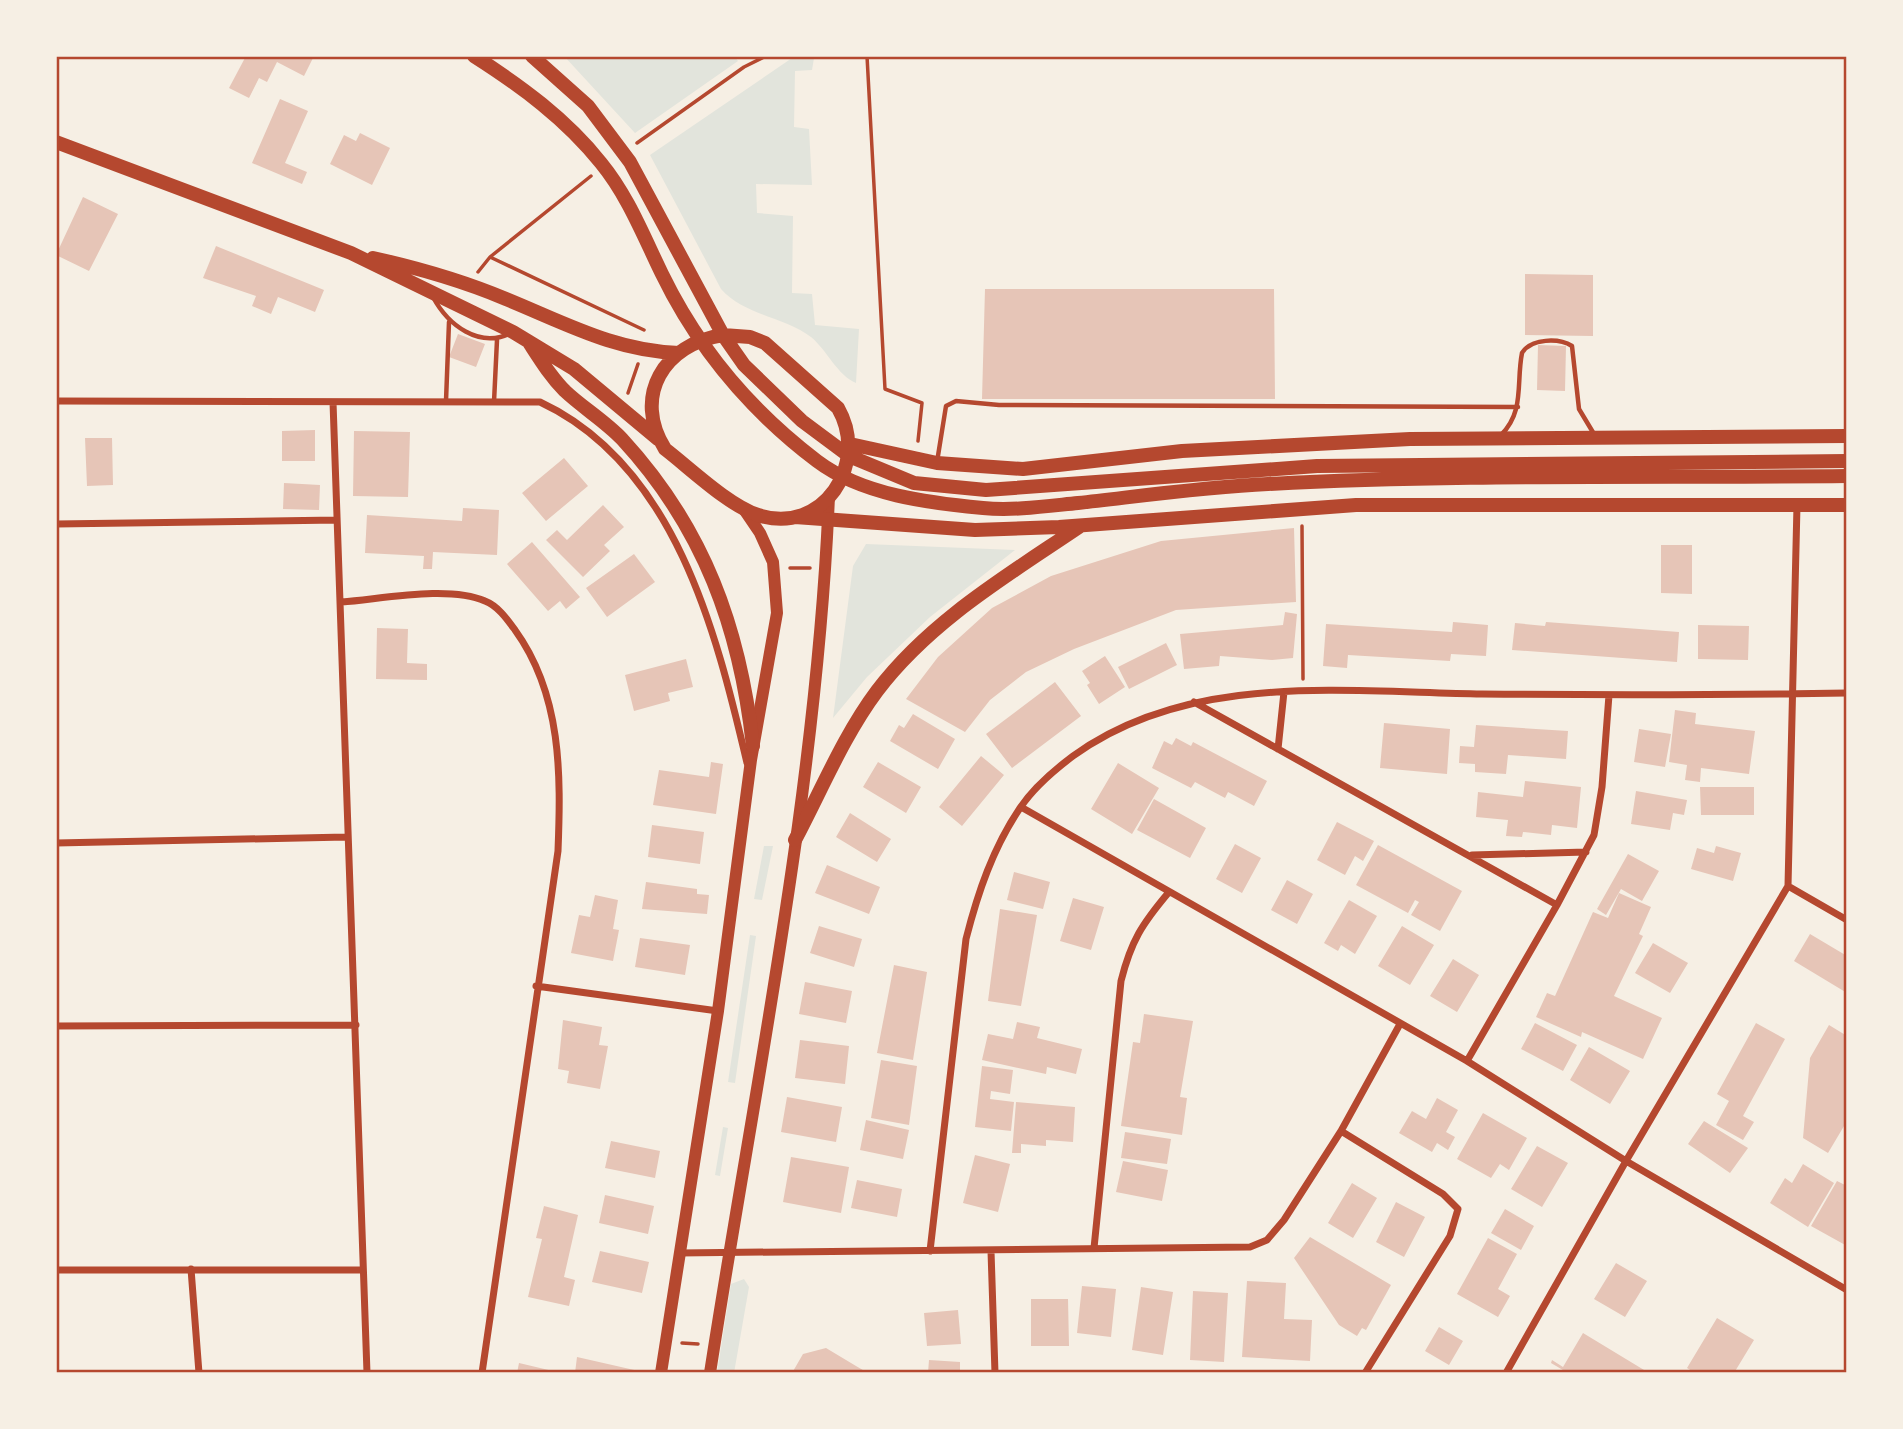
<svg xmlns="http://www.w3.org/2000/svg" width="1903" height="1429" viewBox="0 0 1903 1429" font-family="'Fira Sans',sans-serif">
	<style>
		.green { fill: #e2e4dc }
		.building { fill: #e6c5b7 }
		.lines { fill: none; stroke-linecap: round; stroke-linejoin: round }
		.path { stroke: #b5482f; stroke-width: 3.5 }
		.service { stroke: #b5482f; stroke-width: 4.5 }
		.minor { stroke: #b5482f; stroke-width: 7 }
		.secondary { stroke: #b5482f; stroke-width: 12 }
		.primary { stroke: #b5482f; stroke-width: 14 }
		.neatline { fill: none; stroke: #b5482f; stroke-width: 2.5 }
	</style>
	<rect width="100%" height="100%" fill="#f6efe4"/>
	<path class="green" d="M564 56H734L738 61 635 133Z
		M795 56 814 58 812 70 795 71 794 127 809 129 812 185 756 184 757 213 793 216 792 293 812 294 815 325 859 329 856 383C837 375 827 350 811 337 784 316 745 316 721 289L650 155Z
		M866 544 1015 550 930 617 867 677 833 718 853 566Z
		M764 846H773L762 900 754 899Z
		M750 935 756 936 735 1083 728 1082Z
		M723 1127 728 1128 720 1176 715 1175Z
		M744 1279 749 1287 734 1373H717L731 1284Z"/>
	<path class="building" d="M246 56H314L304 76 277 62 267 82 259 78 249 98 229 88Z
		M280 99 308 111 285 163 307 172 302 184 252 163Z
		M360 133 390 148 372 185 330 164 344 135 356 141Z
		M83 197 118 214 89 271 56 255Z
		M216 246 324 290 315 312 278 297 271 314 252 306 256 296 203 278Z
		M1525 274 1593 275V336L1525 335Z
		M985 289H1274L1275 399H982Z
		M458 334 485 344 476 367 449 357Z
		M1538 345 1566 346 1565 391 1537 390Z
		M315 430V461H282V431Z
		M354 431 410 432 408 497 353 496Z
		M85 438H112L113 485 87 486Z
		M564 458 588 486 546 521 522 493Z
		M284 483 320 485 319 510 283 509Z
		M603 505 624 527 604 545 610 551 583 577 546 540 557 530 567 540Z
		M463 508 499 510 497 555 433 552 432 569H423L424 556 365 553 367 515 462 521Z
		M1294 528 1296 602 1176 610 1074 649 1026 672 990 700 965 732 906 699 938 657 992 608 1051 576 1161 541Z
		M532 542 580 597 566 609 560 601 548 611 507 564Z
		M1661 545H1692V594L1661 593Z
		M634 554 655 582 607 617 586 588Z
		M1285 612 1297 614 1293 658 1272 660 1220 656 1219 666 1184 669 1180 634 1283 625Z
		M1453 622 1488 625 1486 656 1451 654 1450 661 1348 655 1347 668 1323 666 1326 624 1452 632Z
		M1546 622 1679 632 1677 662 1512 650 1515 623 1545 626Z
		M1698 625 1749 626 1748 660 1698 659Z
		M377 628 408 629 407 663 427 664V680L376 679Z
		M1166 643 1177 665 1129 689 1118 667Z
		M1105 656 1125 687 1099 704 1087 685 1090 683 1082 671Z
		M686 659 693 687 668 693 670 701 634 711 625 675Z
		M1055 682 1081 716 1012 768 986 734Z
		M1675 710 1696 713 1695 724 1755 731 1749 774 1701 768 1700 782 1685 780 1687 765 1669 762Z
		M913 714 955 739 938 769 890 741 899 725 904 728Z
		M1384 723 1450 729 1447 774 1380 768Z
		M1476 725 1568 731 1566 759 1508 755 1506 774 1475 772V764L1459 763 1460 746 1474 747Z
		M1639 729 1671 734 1665 767 1634 762Z
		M1176 738 1191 746 1193 742 1267 781 1254 806 1228 792 1225 798 1195 782 1191 788 1152 768 1164 741 1172 745Z
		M981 756 1004 775 962 826 939 807Z
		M711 762 723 764 716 814 653 805 659 770 709 777Z
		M878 762 921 787 906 813 863 787Z
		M1118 763 1159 788 1132 834 1091 809Z
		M1525 781 1581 787 1577 828 1552 825 1551 835 1523 832 1522 837 1506 836 1508 820 1476 817 1478 792 1523 797Z
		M1700 787H1754V815H1701Z
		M1636 791 1687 800 1684 815 1673 813 1670 830 1631 824Z
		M1154 799 1206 828 1190 858 1137 830Z
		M850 813 891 839 877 862 836 837Z
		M1337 822 1374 841 1363 861 1355 856 1345 875 1317 860Z
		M652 825 704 832 700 864 648 857Z
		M1235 844 1261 858 1242 893 1216 879Z
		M1378 845 1462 891 1440 931 1411 915 1419 902 1415 900 1408 913 1356 885Z
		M1716 846 1741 853 1733 881 1691 869 1697 848 1714 853Z
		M1628 854 1659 871 1642 901 1621 889 1606 915 1597 909Z
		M827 865 880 887 869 914 815 893Z
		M1014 872 1050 882 1043 909 1007 900Z
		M1287 880 1313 894 1297 924 1271 910Z
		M646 882 697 889V894L709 895 707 914 642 909Z
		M1619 893 1651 907 1639 934 1643 936 1614 996 1662 1018 1643 1059 1582 1032 1581 1037 1536 1017 1547 993 1555 996 1593 912 1608 918Z
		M595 895 618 900 613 929 619 930 613 961 571 953 579 915 590 917Z
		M1073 898 1104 907 1091 950 1060 941Z
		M1349 900 1377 916 1355 954 1341 945 1338 951 1324 943Z
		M1000 909 1037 915 1021 1006 988 1001Z
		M819 926 862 939 854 967 810 953Z
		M1402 926 1434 945 1410 985 1378 966Z
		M1810 934 1847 956V993L1794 961Z
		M640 938 690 945 685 975 635 967Z
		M1653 943 1688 963 1670 993 1635 973Z
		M1453 959 1479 975 1457 1012 1430 996Z
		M894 965 927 972 913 1060 877 1053Z
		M805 982 852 991 846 1023 799 1014Z
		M1144 1014 1193 1021 1180 1097 1187 1098 1182 1135 1121 1126 1133 1042 1140 1043Z
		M563 1020 602 1027 599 1045 608 1046 600 1089 567 1083 569 1071 558 1069Z
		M1017 1022 1040 1027 1037 1038 1082 1049 1076 1074 1047 1067 1046 1074 982 1060 988 1034 1013 1039Z
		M1535 1023 1577 1045 1563 1071 1521 1049Z
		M1756 1023 1785 1039 1743 1116 1754 1122 1743 1140 1716 1125 1729 1101 1717 1094Z
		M1829 1025 1847 1036V1121L1828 1153 1803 1138 1810 1058Z
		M800 1040 849 1046 845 1084 795 1078Z
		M1589 1047 1630 1071 1610 1104 1570 1080Z
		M881 1060 917 1066 909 1125 871 1118Z
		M982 1066 1013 1070 1010 1094 991 1091 990 1099 1014 1102 1011 1131 975 1127Z
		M787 1097 842 1107 836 1142 781 1132Z
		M1437 1098 1458 1110 1446 1132 1455 1137 1448 1150 1437 1143 1432 1152 1399 1133 1412 1111 1426 1119Z
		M1016 1102 1075 1107 1073 1142 1046 1140V1146L1021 1144V1153H1012Z
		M1483 1113 1527 1138 1509 1170 1500 1164 1491 1178 1457 1159Z
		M866 1120 909 1130 903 1159 860 1150Z
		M1704 1121 1748 1148 1730 1173 1688 1144Z
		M1125 1132 1171 1139 1167 1164 1121 1158Z
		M611 1141 660 1151 655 1178 605 1168Z
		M1537 1146 1568 1163 1542 1207 1511 1189Z
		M975 1155 1010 1164 998 1212 963 1203Z
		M791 1157 849 1167 841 1213 783 1202Z
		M1123 1161 1168 1170 1162 1201 1116 1192Z
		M1803 1164 1834 1183 1808 1227 1770 1203 1785 1178 1792 1183Z
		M857 1180 902 1189 897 1217 851 1208Z
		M1837 1181 1847 1186V1246L1811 1226Z
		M1352 1183 1377 1198 1353 1238 1328 1223Z
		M605 1195 654 1206 648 1234 599 1223Z
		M1396 1202 1425 1217 1404 1257 1376 1242Z
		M544 1206 578 1215 564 1277 575 1280 569 1306 528 1297 542 1239 536 1238Z
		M1505 1209 1534 1226 1521 1250 1491 1233Z
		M1310 1237 1391 1285 1366 1330 1362 1328 1357 1336 1339 1325 1294 1258Z
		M1488 1238 1517 1254 1498 1289 1510 1296 1498 1317 1457 1294Z
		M600 1251 649 1262 642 1293 592 1282Z
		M1616 1263 1647 1281 1625 1317 1594 1299Z
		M1247 1281 1286 1283 1284 1319 1312 1320 1310 1361 1242 1357Z
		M1082 1286 1116 1289 1111 1337 1077 1333Z
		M1141 1287 1173 1292 1163 1355 1132 1350Z
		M1193 1291 1228 1293 1224 1362 1190 1360Z
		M1031 1299H1068L1069 1346H1031Z
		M958 1310 961 1344 927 1346 924 1313Z
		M1717 1318 1754 1340 1734 1373H1695L1687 1368Z
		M1439 1327 1463 1341 1449 1365 1425 1351Z
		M1583 1333 1649 1373H1568L1551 1363 1552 1360 1563 1367Z
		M826 1348 856 1366 868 1373H792L803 1354Z
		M577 1357 643 1372V1373H575Z
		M929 1360 960 1362V1373H928Z
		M519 1363 557 1372V1373H517Z"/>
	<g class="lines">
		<path class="path" d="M867 56 885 389 922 403 918 441
			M637 143 744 67 766 56
			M591 176 490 257 644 330
			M478 272 490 257
			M628 393 638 364
			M1302 526 1303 679
			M790 568H810
			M682 1343 698 1344"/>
		<path class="service" d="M433 297C448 325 479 349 511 333
			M446 401 449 322
			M494 402 497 340
			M1501 435C1525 411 1516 383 1522 353 1531 338 1559 338 1572 346L1579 409 1594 434
			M937 462 946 406 956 401 999 405 1518 407"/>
		<path class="minor" d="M56 401 540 402C675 465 716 631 747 763
			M333 402 367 1373
			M56 524 337 520
			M342 602C382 599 448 585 485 601 498 606 507 619 515 630 562 695 561 775 558 851L482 1373
			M1194 702 1557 905
			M1278 749 1284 692
			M1021 807 1467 1061 1626 1161 1847 1290
			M56 843 346 837
			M1472 855 1586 852
			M1788 886 1847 920
			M536 986 718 1011
			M56 1026 356 1025
			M1467 1061 1557 905 1594 835 1602 787 1609 695
			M1341 1131 1443 1194 1458 1209 1450 1236 1365 1373
			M1094 1248 1121 981C1131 941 1142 924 1169 892
			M930 1251 966 939C978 892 993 848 1020 808 1034 787 1053 771 1073 756 1190 671 1345 692 1482 694 1604 695 1725 695 1847 693
			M991 1251 995 1373
			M679 1253 1250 1247 1267 1240 1284 1220 1341 1131 1400 1024
			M191 1269 199 1373
			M56 1270H362
			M1506 1373 1626 1161 1788 886 1797 505"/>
		<path class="secondary" d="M661 1373 718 1011 751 760 777 613 773 562 760 533 743 508
			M710 1373C755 1083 817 790 829 496"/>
		<path class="primary" d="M474 56C521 86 566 119 601 163 628 196 643 235 662 274 698 348 751 411 817 461 862 495 929 503 983 508 1014 511 1048 506 1078 503 1141 496 1204 487 1268 484 1461 474 1654 478 1847 476
			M532 56 588 106 630 162 723 335 744 365 802 421 849 456 914 483 986 490 1317 466 1847 461
			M56 142 351 253 513 332 574 369 658 439
			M373 258C418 268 463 281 506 299 565 323 615 351 679 353
			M723 335 750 337 765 343 838 408C870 464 823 536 758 515 728 505 691 469 665 449 632 396 664 344 723 335Z
			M530 344C541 361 551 377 565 391 583 408 605 421 622 439 704 528 740 628 753 746
			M850 444 937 463 1023 469 1182 451 1410 439 1847 436
			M795 517 975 530 1059 527 1356 505H1847
			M795 840C821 791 844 735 877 691 930 621 1008 575 1079 527"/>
	</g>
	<rect width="1903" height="1429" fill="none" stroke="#f6efe4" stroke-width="116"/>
	<rect x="58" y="58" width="1787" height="1313" class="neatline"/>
</svg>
